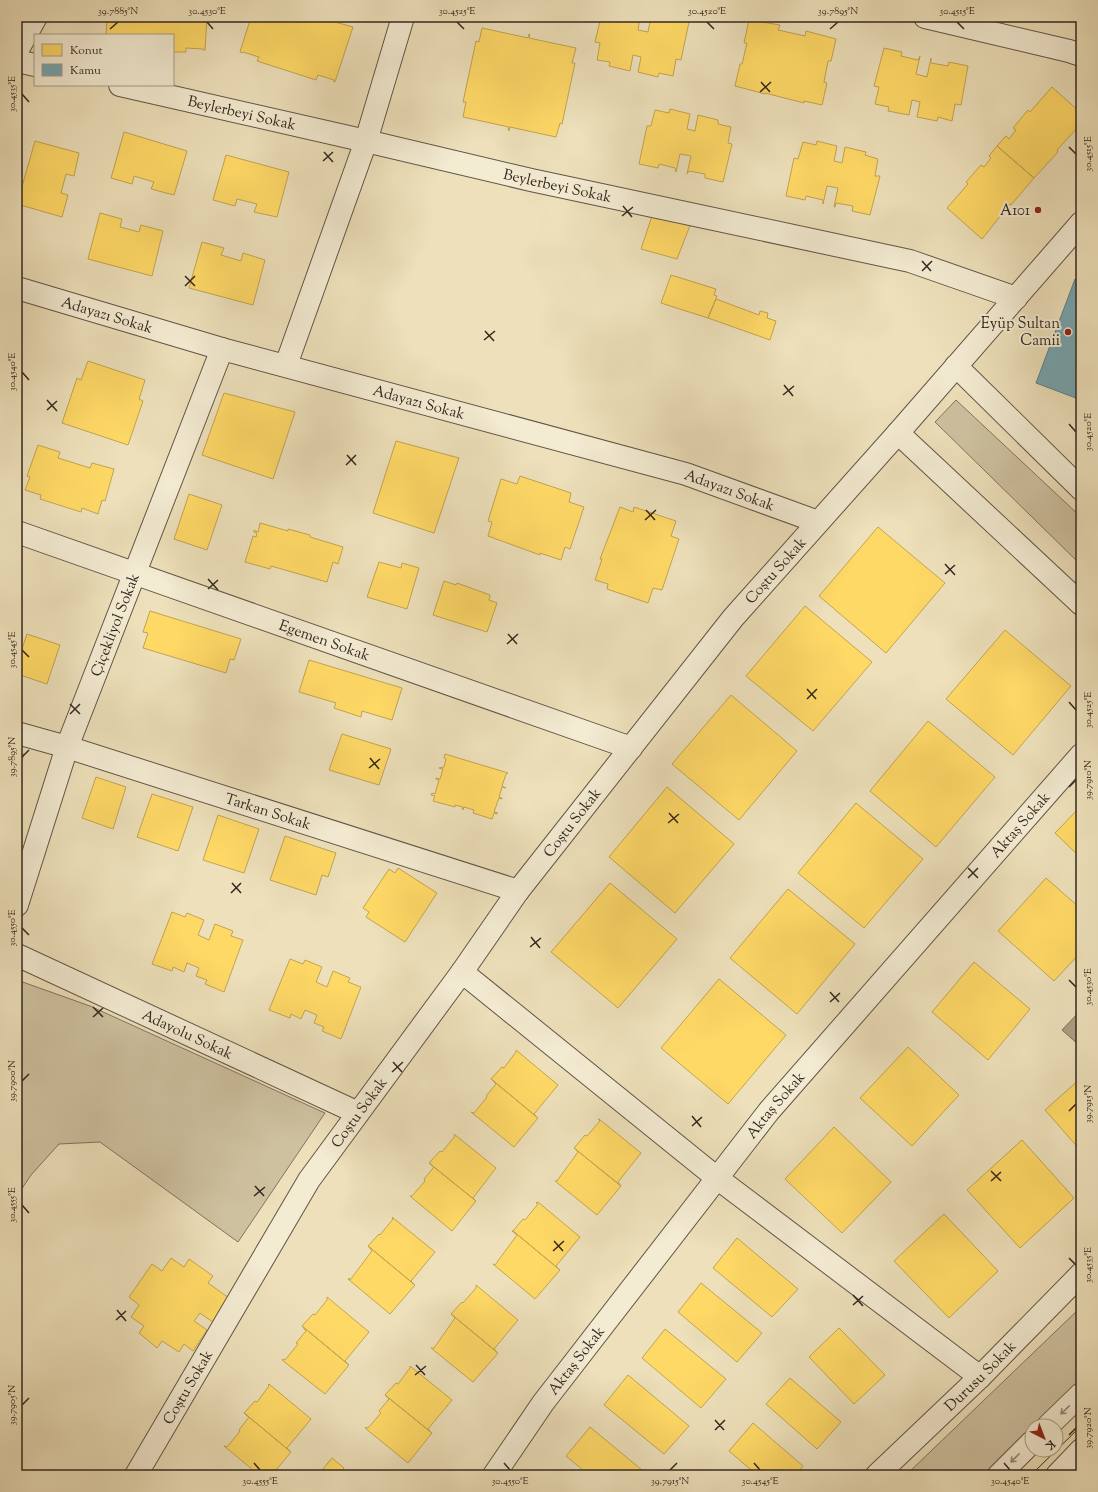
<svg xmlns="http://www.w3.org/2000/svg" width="1098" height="1492" viewBox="0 0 1098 1492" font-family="'Sorts Mill Goudy',serif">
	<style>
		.green { fill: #cec1a0; stroke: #817460 }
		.water { fill: #aea185; stroke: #7d705c }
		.homes { fill: #ffd966; stroke: #c2a451 }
		.public { fill: #76a5af; stroke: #627f84 }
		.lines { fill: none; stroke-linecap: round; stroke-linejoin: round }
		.minor-casing { stroke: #625546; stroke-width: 24 }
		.minor { stroke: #f3ebd2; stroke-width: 22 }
		.tram { stroke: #34271f; stroke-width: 1 }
		.oneway { stroke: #948978 }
		.ticks { fill: none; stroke: #34271f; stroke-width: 1.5 }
		.poi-dot { fill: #8f2418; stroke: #f3ebd2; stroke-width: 1.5 }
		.labels { text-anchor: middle; stroke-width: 4; stroke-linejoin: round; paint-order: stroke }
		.street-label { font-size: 15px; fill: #34271f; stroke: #f3ebd2 }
		.poi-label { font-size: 15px; fill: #34271f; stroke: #f3ebd2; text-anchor: end }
		.neatline { fill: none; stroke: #34271f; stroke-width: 1.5 }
		.ticks-label { font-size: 10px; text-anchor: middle; fill: #34271f }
	</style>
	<rect width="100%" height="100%" fill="#ede0ba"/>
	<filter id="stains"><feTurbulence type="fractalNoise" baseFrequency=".005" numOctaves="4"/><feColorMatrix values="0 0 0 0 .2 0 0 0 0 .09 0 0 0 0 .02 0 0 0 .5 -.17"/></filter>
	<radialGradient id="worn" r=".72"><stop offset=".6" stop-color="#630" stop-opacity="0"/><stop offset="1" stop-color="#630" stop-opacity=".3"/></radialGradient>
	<path class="green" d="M956 400 1081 517V565L935 422Z
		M17 980 90 1006 325 1113 238 1242 100 1142 59 1144 31 1175 17 1196Z
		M1081 1307V1384L1037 1426H1032V1431L986 1475H906Z"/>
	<path class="water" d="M1081 1010V1045L1080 1046 1062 1030Z"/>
	<path class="homes" d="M107 17H207L205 50H203V49L186 48V52H173V35H106Z
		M251 17H334L336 18 335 22 353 27 335 82 333 81 334 80 318 75 316 80 257 61 259 57 243 52 242 53 240 52Z
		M601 17H640L638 30 648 32 651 17 669 22 670 18 689 22 681 60 676 59 673 76 659 73 658 77 638 72 641 57 633 55 630 71 609 66 610 62 597 60 600 43 595 42Z
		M749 20 780 25 778 30 805 36 806 31 836 39 831 61H828L824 82 827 83 822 105 804 101V103L765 93V94L735 86 740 64H742L747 43H744Z
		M482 28 528 38 529 34H530L529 38 576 48 572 63H575L562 124 560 123 556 137 510 127 509 131 508 130 509 127 463 117 466 102H463L476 41 479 42Z
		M884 48 902 52 901 56 918 60 920 56 916 74 927 77 931 58V63L948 66 949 62 968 66 961 105 955 104 952 121 938 117 937 121 917 117 920 102 912 100 909 115 888 111 889 107 875 104 879 87 874 86Z
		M1052 87 1081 113V124L1057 150 1058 152 1034 178 997 146 1006 136 1009 139 1016 130 1013 128 1028 110 1030 112Z
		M670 109 690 114 687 129 695 131 698 115 718 120V124L731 127 728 143 732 144 723 182 705 178V174L689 171 687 174 691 156 680 154 676 172 675 168 659 164 658 168 639 164 647 126H651L655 110 669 113Z
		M124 132 187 151 174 195 151 189 154 182 134 176 132 184 111 178Z
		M35 141 79 153 74 176 66 174 61 193 68 195 62 217 17 204Z
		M817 141 837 146 834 161 842 163 845 147 866 152 865 155 878 159 875 176H880L870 215 852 211 853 206 836 203 835 207H834L838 188 827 186 823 204V200L806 196 805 200 786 196 794 158 798 159 803 142 816 145Z
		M997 146 1034 178 1011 205 1010 204 982 239 947 208 968 184 966 182 981 165 984 167 991 158 989 156Z
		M226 155 289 172 277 217 254 212 257 204 237 199 235 206 213 200Z
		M100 213 122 219 120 227 139 232 141 225 163 231 152 276 88 259Z
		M653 213 691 223 677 259 641 249Z
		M202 242 224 248 221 255 241 261 243 253 265 260 253 305 189 288Z
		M671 275 716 289 714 295 717 296 708 318 661 303Z
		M716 299 759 315 760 311 768 313 767 318 776 321 770 340 708 318Z
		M88 361 145 380 139 399 143 401 128 445 62 423 77 378 81 380Z
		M224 393 295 412 273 479 202 455Z
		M396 441 459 458 434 533 373 513Z
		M38 445 60 452 58 458 90 468 92 463 114 469 105 501 102 500 98 514 82 508 81 512 40 499 41 495 25 490 30 477 27 476Z
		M520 476 571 493 569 502 584 507 570 549 565 547 561 560 540 553V555L488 536 492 522 488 521 501 479 517 484Z
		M189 494 222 505 207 550 174 539Z
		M620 507 633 512 634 507 676 521 671 536 679 539 662 590 653 588 648 603 607 589 608 584 595 580 602 559H600Z
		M260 523 288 531V529L310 535V537L343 547 338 564 333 562 327 582 271 566 270 569 245 562 253 536 256 537 257 533 254 532V530L258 532Z
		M878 527 945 583 886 653 819 596Z
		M379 562 401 568 402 563 419 568 407 609 367 597Z
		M444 581 456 585 457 583 490 595 489 600 497 603 487 632 433 615Z
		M805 606 872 662 813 731 746 676Z
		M150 611 241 639 234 660 230 659 226 673 143 648 148 633 143 632Z
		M1005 630 1071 686 1013 755 946 699Z
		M27 634 60 645 47 684 17 674V664Z
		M309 660 402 688 392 720 362 711 361 717 334 708 336 703 299 692Z
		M731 695 797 751 739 820 672 764Z
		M928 721 995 777 936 847 870 791Z
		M342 734 391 749 379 785 329 770Z
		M17 752 24 754 17 776Z
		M445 754 508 773 506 774 502 786 506 788 502 787 499 797 502 798V799L499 798 494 812 498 813 497 814 494 813 492 819 473 813 474 810 464 807 463 810 462 809 463 807 455 805V807L433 801 435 796 431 795 432 793 435 794 439 780 436 779V778L440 779 443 769 439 768 444 767 446 759 444 758Z
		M96 777 126 787 113 829 82 818Z
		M667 787 734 844 675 913 609 857Z
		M152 794 193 807 178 851 137 837Z
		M856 803 923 859 864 928 798 873Z
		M1081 806V858L1055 833Z
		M218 815 259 829 244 873 203 860Z
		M285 836 336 853 328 877 322 875 316 895 270 880Z
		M398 868 437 893 405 942 366 917 369 912 363 908 389 869 395 873Z
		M1046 878 1081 909V952L1054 981 998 931Z
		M610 883 677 939 618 1008 551 952Z
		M788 889 855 944 797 1014 730 958Z
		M172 912 185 917 187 913 204 920 198 935 209 940 215 924 233 931 231 936 243 940 224 992 205 984 207 980 196 976 199 968 187 963 184 972 173 967 172 971 152 964Z
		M290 959 303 964 305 960 322 967 316 982 327 987 333 971 350 978 348 982 361 987 341 1039 322 1031 324 1027 314 1023 317 1015 305 1010 301 1019 291 1014 290 1018 269 1010Z
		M974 962 1030 1009 988 1060 932 1012Z
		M719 979 786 1035 728 1104 661 1048Z
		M908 1047 959 1095 912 1146 860 1098Z
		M516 1050 558 1085 534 1114 538 1118 491 1079 502 1067 504 1068 516 1052Z
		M1081 1078V1151L1045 1110Z
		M491 1079 538 1118 514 1147 471 1112 474 1113 487 1097 486 1096 496 1084Z
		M598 1119H599L641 1153 618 1182 621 1186 574 1148 585 1135 587 1136 600 1121Z
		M834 1127 891 1182 842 1233 785 1179Z
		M454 1134 496 1168 473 1198 476 1201 429 1163 440 1151 442 1152 455 1136Z
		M1022 1140 1074 1198 1020 1248 967 1190Z
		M574 1148 621 1186 597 1215 555 1181H557L578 1152Z
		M429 1163 476 1201 452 1231 410 1196H412L425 1181 424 1179 434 1167Z
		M538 1202 580 1237 556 1266 560 1270 513 1231 523 1219 525 1220 538 1204 536 1203Z
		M944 1214 998 1271 949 1318 894 1261Z
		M392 1217 435 1252 411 1281 415 1285 368 1246 379 1234 380 1235 393 1219Z
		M512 1231H513L560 1270 535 1299 493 1264 495 1265 517 1235Z
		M737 1238 798 1289 772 1317 713 1268Z
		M368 1246 415 1285 390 1314 348 1279 349 1278 350 1280 372 1251Z
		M171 1258 184 1267 189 1259 213 1276 208 1283 229 1298 213 1322 200 1313 194 1321 207 1330 193 1351 184 1344 179 1352 162 1341 157 1348 139 1333 144 1326 131 1317 139 1305 129 1297 152 1264 162 1271Z
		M701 1283 762 1333 737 1362 678 1312Z
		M476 1285 518 1320 494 1349 498 1353 451 1314 462 1302 463 1303 476 1288Z
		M327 1297 369 1332 345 1361 349 1365 302 1326 313 1314 315 1315 327 1300Z
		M451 1314 498 1353 473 1382 431 1348H434L455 1318Z
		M302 1326 349 1365 325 1394 282 1360 283 1359 285 1360 298 1344 296 1343 306 1331Z
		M839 1328 885 1375 854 1404 809 1357Z
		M665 1329 726 1379 701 1408 642 1358Z
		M410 1366 452 1400 428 1429 432 1433 385 1395 396 1383 398 1384 410 1368Z
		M628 1375 689 1426 664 1454 604 1405Z
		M790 1378 841 1422 817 1449 766 1404Z
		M269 1384 311 1419 287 1448 291 1452 244 1413 255 1401 257 1402 269 1386 268 1385Z
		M385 1395 432 1433 408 1463 365 1428 366 1427 368 1428 381 1413 379 1411 389 1399Z
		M244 1413 291 1452 272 1475H259L224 1446 227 1447 240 1431 239 1430 249 1417Z
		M753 1423 803 1466 796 1475H757L729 1451Z
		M590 1427 648 1475H589L566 1456Z
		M332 1458 344 1468 339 1475H318Z"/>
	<path class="public" d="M1075 279 1081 281V400L1036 383Z"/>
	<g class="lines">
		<defs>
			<g id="minor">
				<path d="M925 17 1069 51 1081 55"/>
				<path d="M17 51 36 17"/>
				<path d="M17 61 35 65"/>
				<path id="s1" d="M120 85 366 141 531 180 910 261 1016 298"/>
				<path id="s2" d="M17 288 222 349 686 474 818 522"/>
				<path d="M286 365 366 141 403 17"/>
				<path d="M956 366 1081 489"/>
				<path d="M898 433 1081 604"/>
				<path id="s3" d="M17 532 631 748"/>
				<path id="s4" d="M17 733 67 747 518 891"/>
				<path id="s5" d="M17 905 67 747 222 349"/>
				<path id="s6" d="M17 955 358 1113"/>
				<path d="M462 972 717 1178 980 1377"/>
				<path d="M1048 1426 1081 1394"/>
				<path id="s7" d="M136 1475 309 1180 462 972 518 891 733 618 898 433 1081 223"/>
				<path id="s8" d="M494 1475 543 1403 769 1111 1081 755"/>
				<path id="s9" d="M877 1475 980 1377 1081 1274"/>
				<path d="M999 1475 1032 1442"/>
				<path d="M1057 1475 1081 1450"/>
			</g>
		</defs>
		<use href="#minor" class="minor-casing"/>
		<use href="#minor" class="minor"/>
		<path class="tram" d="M1031 1475 1081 1426"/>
	</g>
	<defs><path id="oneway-shaft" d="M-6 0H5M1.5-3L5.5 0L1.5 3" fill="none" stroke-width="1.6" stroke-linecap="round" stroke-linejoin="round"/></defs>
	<g class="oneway">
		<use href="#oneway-shaft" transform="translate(1065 1410) rotate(136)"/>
		<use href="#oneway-shaft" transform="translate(1015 1458) rotate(135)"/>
	</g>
	<path class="ticks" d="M207 22 213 29M457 22 464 29M707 22 714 29M957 22 964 29M110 29 118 22M830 29 838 22M761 82 770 92M760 92 771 82M22 94 29 102M1069 147 1076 154M324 152 333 162M323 161 333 152M623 206 632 217M622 216 633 207M922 261 931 271M922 271 932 261M185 276 195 286M185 286 195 276M485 331 494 341M484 340 495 331M22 372 29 380M784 385 793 396M783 395 794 386M47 400 57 411M47 410 57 401M1069 424 1076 432M347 455 356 465M346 465 356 455M646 510 655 520M645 520 656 510M945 564 955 575M945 574 955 565M208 579 218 590M208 589 218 580M508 634 517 644M507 644 518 634M22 650 29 657M807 689 816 699M807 699 817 689M1069 702 1076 710M70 704 80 714M70 714 80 704M22 757 29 750M370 758 379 769M369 768 380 759M1069 787 1076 780M669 813 678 823M668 823 679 814M968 868 978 878M968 878 978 868M232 883 241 893M231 893 241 883M22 928 29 935M531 937 540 948M530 947 541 938M1069 980 1076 987M830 992 839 1002M830 1002 840 993M93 1007 103 1017M93 1017 103 1008M393 1062 402 1072M392 1072 403 1062M22 1081 29 1074M1069 1111 1076 1104M692 1116 701 1127M692 1126 702 1117M991 1171 1001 1181M991 1181 1001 1172M255 1186 264 1196M254 1196 265 1187M22 1205 29 1213M554 1241 563 1251M553 1251 564 1241M1069 1258 1076 1265M853 1295 863 1306M853 1305 863 1296M117 1310 126 1321M116 1320 126 1311M416 1365 425 1375M415 1375 426 1366M22 1405 29 1398M715 1420 724 1430M715 1430 725 1420M1069 1435 1076 1428M254 1463 260 1470M504 1463 510 1470M754 1463 760 1470M1004 1463 1010 1470M670 1470 677 1463"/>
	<g class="poi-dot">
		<circle cx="1038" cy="210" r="4"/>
		<circle cx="1068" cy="332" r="4"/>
	</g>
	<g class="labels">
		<g class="street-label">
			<text dy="5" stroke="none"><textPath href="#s1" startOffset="125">Beylerbeyi Sokak</textPath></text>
			<text dy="5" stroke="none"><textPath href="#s1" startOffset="449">Beylerbeyi Sokak</textPath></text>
			<text dy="5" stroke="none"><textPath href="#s2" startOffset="94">Adayazı Sokak</textPath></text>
			<text dy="5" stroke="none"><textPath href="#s2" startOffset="418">Adayazı Sokak</textPath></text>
			<text dy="5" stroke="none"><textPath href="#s2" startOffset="741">Adayazı Sokak</textPath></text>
			<text dy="5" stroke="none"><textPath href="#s7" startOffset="1110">Coştu Sokak</textPath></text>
			<text dy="5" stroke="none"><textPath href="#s5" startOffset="297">Çiçekliyol Sokak</textPath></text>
			<text dy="5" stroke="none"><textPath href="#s3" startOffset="326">Egemen Sokak</textPath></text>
			<text dy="5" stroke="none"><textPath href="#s4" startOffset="263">Tarkan Sokak</textPath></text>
			<text dy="5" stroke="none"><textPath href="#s7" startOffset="786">Coştu Sokak</textPath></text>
			<text dy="5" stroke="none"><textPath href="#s8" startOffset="837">Aktaş Sokak</textPath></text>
			<text dy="5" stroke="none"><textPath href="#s6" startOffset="188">Adayolu Sokak</textPath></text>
			<text dy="5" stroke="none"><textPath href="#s8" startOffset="465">Aktaş Sokak</textPath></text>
			<text dy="5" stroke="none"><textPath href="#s7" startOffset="426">Coştu Sokak</textPath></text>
			<text dy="5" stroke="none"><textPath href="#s8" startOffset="141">Aktaş Sokak</textPath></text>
			<text dy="5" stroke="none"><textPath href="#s9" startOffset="143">Durusu Sokak</textPath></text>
			<text dy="5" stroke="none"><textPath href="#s7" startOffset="102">Coştu Sokak</textPath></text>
		</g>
		<g class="poi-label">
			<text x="1030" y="215">A101</text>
			<text x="1060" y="328">Eyüp Sultan<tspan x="1060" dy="17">Camii</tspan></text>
		</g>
	</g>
	<rect width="1098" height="1492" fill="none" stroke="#ede0ba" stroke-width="44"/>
	<rect x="34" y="34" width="140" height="52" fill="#f3ebd2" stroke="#a79d8a"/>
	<rect x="42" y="44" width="20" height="12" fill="#ffd966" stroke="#a79d8a"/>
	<text x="70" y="54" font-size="12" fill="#34271f">Konut</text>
	<rect x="42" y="64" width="20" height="12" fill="#76a5af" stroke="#a79d8a"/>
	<text x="70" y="74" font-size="12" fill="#34271f">Kamu</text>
	<g transform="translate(1044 1438) rotate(138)"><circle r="19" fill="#f3ebd2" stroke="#a79d8a"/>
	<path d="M0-3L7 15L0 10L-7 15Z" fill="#8f2418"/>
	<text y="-6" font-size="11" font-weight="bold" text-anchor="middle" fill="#34271f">K</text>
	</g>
	<rect x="22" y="22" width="1054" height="1448" class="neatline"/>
	<g class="ticks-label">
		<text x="118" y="14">39.7885°N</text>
		<text x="207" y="14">30.4530°E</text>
		<text x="457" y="14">30.4525°E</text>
		<text x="707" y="14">30.4520°E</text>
		<text x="838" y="14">39.7895°N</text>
		<text x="957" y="14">30.4515°E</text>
		<text transform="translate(11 94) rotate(-90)" y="4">30.4535°E</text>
		<text transform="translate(1087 154) rotate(-90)" y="4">30.4515°E</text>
		<text transform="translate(11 372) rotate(-90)" y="4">30.4540°E</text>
		<text transform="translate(1087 432) rotate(-90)" y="4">30.4520°E</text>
		<text transform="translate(11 650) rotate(-90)" y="4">30.4545°E</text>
		<text transform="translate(1087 710) rotate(-90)" y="4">30.4525°E</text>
		<text transform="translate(11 757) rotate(-90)" y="4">39.7895°N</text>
		<text transform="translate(1087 780) rotate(-90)" y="4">39.7910°N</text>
		<text transform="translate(11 928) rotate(-90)" y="4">30.4550°E</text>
		<text transform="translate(1087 987) rotate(-90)" y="4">30.4530°E</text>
		<text transform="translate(11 1081) rotate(-90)" y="4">39.7900°N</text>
		<text transform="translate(1087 1104) rotate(-90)" y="4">39.7915°N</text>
		<text transform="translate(11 1205) rotate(-90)" y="4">30.4555°E</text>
		<text transform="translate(1087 1265) rotate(-90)" y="4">30.4535°E</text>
		<text transform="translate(11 1405) rotate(-90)" y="4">39.7905°N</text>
		<text transform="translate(1087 1428) rotate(-90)" y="4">39.7920°N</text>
		<text x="260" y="1484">30.4555°E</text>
		<text x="510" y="1484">30.4550°E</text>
		<text x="670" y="1484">39.7915°N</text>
		<text x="760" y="1484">30.4545°E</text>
		<text x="1010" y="1484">30.4540°E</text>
	</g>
	<rect width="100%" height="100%" filter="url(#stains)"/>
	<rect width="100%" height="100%" fill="url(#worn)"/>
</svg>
